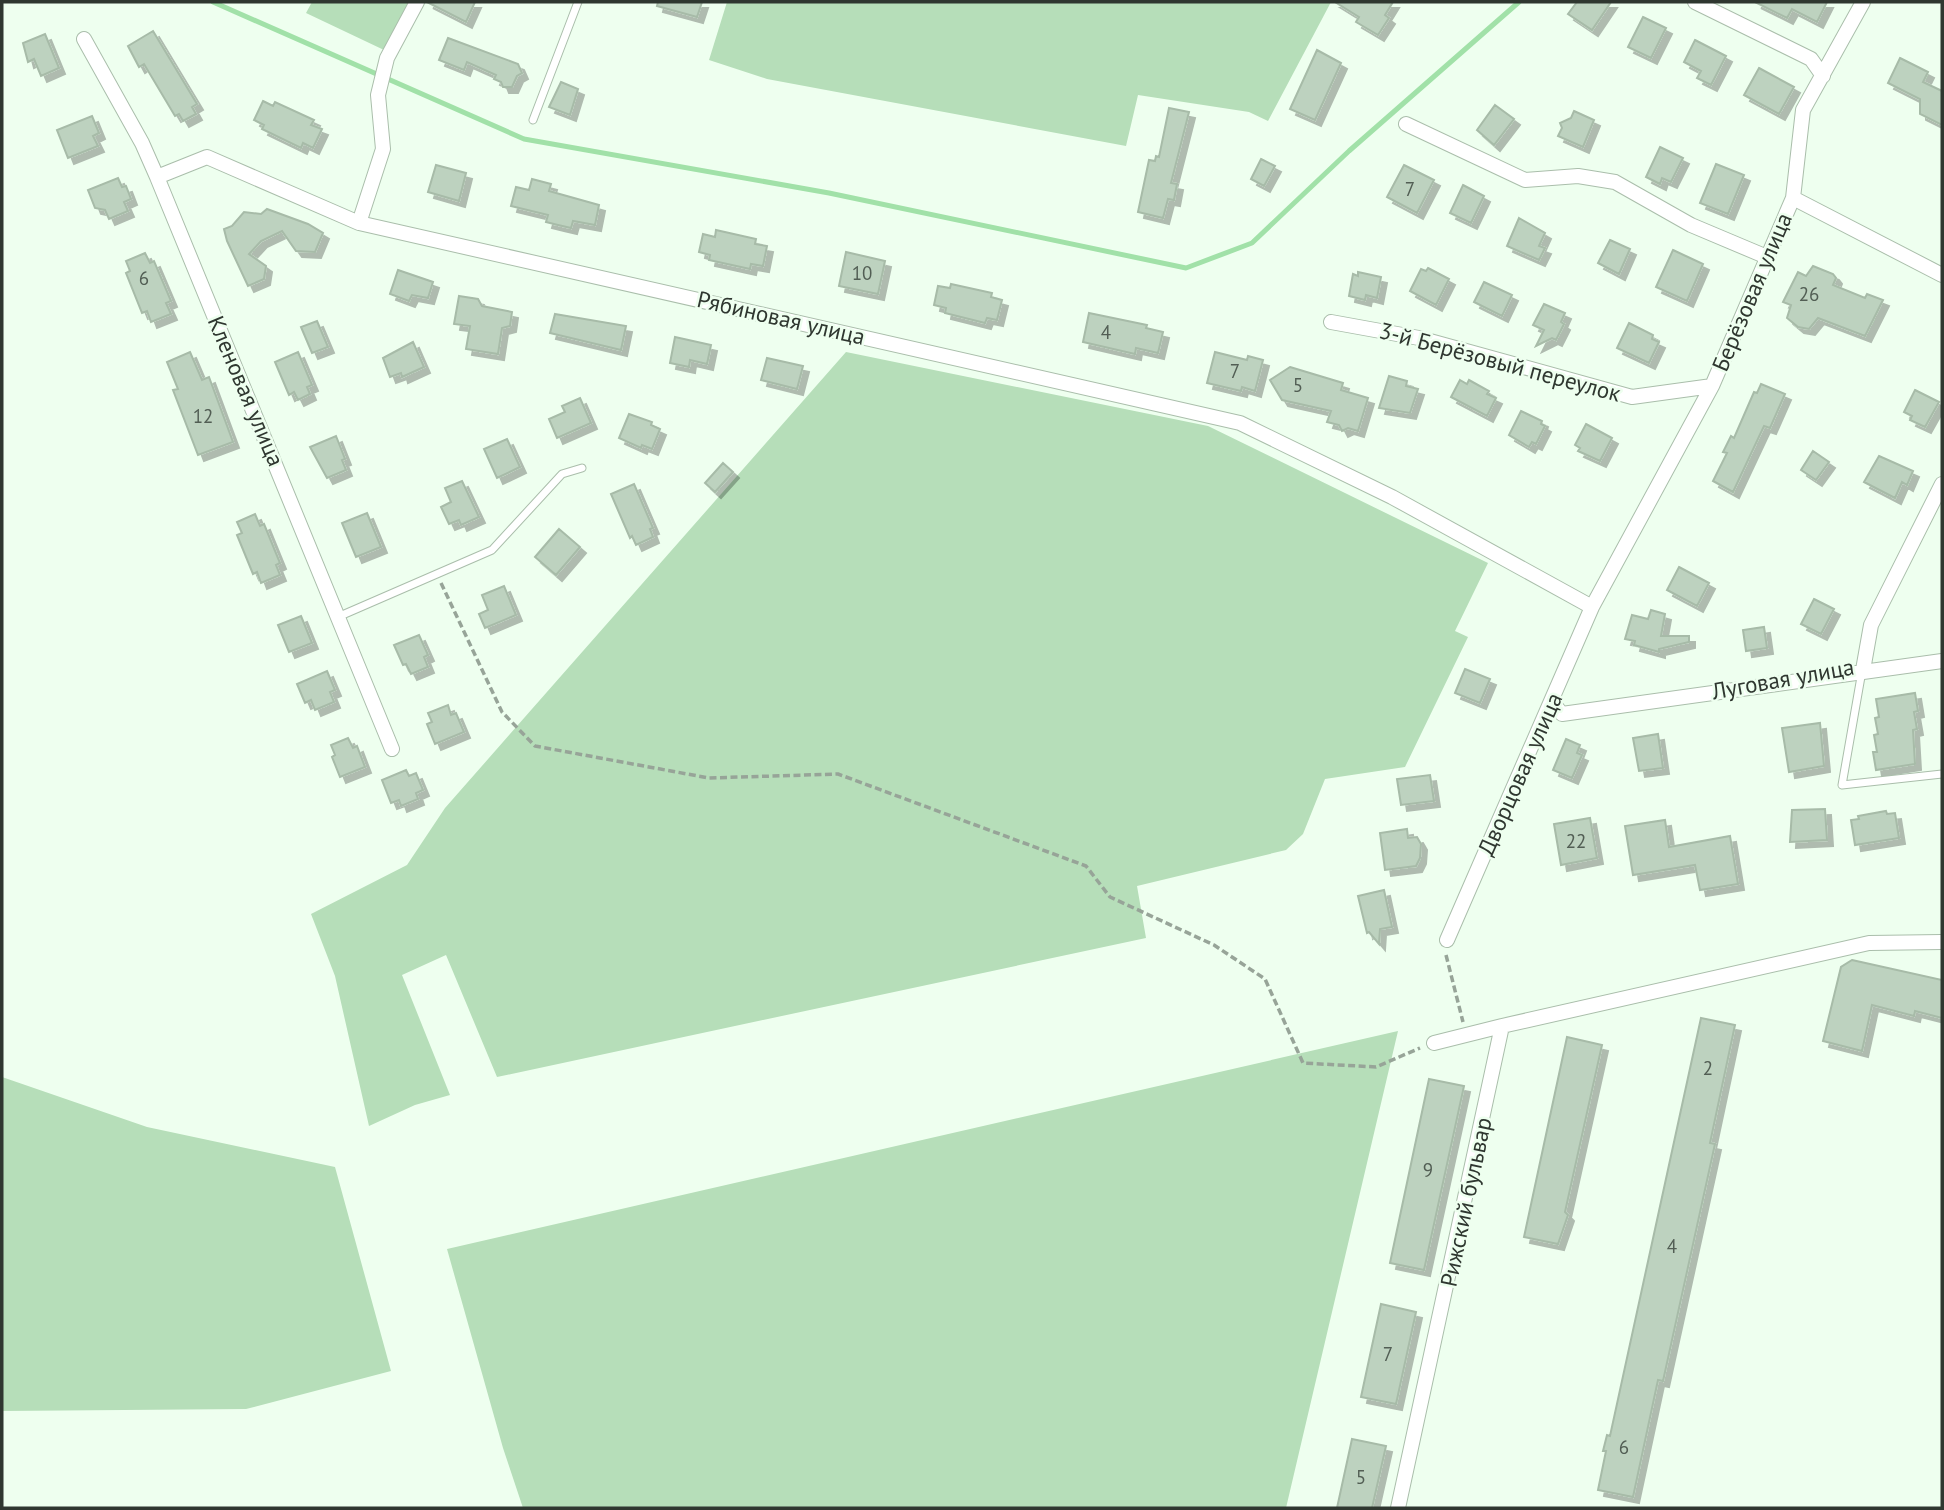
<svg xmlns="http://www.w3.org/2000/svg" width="1944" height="1510" viewBox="0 0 1944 1510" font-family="'PT Sans',sans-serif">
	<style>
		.green { fill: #b6deb9 }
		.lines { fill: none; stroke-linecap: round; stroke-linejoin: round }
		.stream { stroke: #a1e1a8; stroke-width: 5 }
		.building { fill: #bdd2bf; stroke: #a7bba8; stroke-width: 2; filter: url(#shadow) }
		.service-casing { stroke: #aabeab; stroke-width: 9 }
		.minor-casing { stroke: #aabeab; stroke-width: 16 }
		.path { stroke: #97a498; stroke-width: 3.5; stroke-dasharray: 7 3.5; stroke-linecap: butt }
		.service { stroke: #fff; stroke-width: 7 }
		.minor { stroke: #fff; stroke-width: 14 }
		.labels { text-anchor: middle; stroke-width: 5; stroke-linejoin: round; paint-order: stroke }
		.number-label { font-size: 19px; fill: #525e54 }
		.street-label { font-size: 23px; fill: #2f3730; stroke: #eeffef }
	</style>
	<defs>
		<filter id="shadow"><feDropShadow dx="6" dy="6" stdDeviation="0" flood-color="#0004"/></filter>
	</defs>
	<rect width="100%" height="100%" fill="#eeffef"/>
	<path class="green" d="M312 2H409L384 50 306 13Z
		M727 2H1331L1268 121 1249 112 1138 95 1126 146 767 79 709 60Z
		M846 352 1208 426 1488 563 1455 631 1468 637 1405 767 1325 779 1303 834 1286 850 1137 886 1146 938 497 1077 446 955 402 975 450 1095 415 1105 369 1126 335 976 311 914 407 865 445 808Z
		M1398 1031 1286 1508H523L503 1448 447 1249Z
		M2 1077 147 1127 335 1167 391 1371 246 1409 2 1411Z"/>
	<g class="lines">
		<path class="stream" d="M213 2 524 139 829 193 1186 268 1252 243 1349 151 1519 2"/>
	</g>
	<path class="building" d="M427 2H475L466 22Z
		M658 2H702L697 17 657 6Z
		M1335 2H1393L1385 15 1389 18 1378 35 1356 22 1359 17Z
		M1577 2H1611L1592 30 1568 14Z
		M1755 2H1827L1817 22 1792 9 1787 18Z
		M1643 17 1666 28 1651 58 1628 47Z
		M153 31 197 104 192 107 196 114 183 121 179 114 175 116 144 64 139 67 128 46Z
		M45 34 59 68 41 76 34 59 28 62 23 43Z
		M448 38 518 64 522 73 517 76 512 87H503L501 82 494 79 496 75 467 62 464 70 439 60Z
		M1695 40 1726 56 1711 85 1697 78 1701 71 1684 62Z
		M1317 50 1341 63 1315 120 1290 109Z
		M1900 58 1928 72 1923 82 1942 91V125L1920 114V99L1888 83Z
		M1759 68 1794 87 1779 114 1744 95Z
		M561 82 578 89 570 115 549 107Z
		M263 101 273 106 275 102 314 120 311 125 322 129 313 148 303 143 301 148 262 129 264 125 254 120Z
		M1495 105 1514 119 1494 145 1477 130Z
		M1169 108 1189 112 1171 183 1177 184 1174 200 1168 199 1163 218 1138 212 1149 160 1155 161 1156 156 1159 157Z
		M1574 111 1594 120 1583 147 1558 136 1562 128 1560 123 1571 118Z
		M92 116 99 133 93 136 98 146 68 158 57 130Z
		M1660 147 1683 158 1671 182 1662 178 1660 184 1646 177Z
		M1261 159 1275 166 1264 186 1251 179Z
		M1716 164 1744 175 1728 214 1700 203Z
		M436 165 466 173 459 201 428 192Z
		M1404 165 1434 180 1417 213 1387 197Z
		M118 178 122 187 126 186 131 199 124 202 128 211 109 219 105 210 95 208 88 190Z
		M532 179 551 184 549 191 599 205 595 225 573 221 571 228 558 225 546 222 548 215 511 206 516 187 529 190Z
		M1463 185 1484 196 1471 223 1450 213Z
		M267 209 308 224 323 233 315 252 296 251 282 231 261 241 249 254 266 266 264 279 248 286 227 241 224 229 232 226 244 212 261 214Z
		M1519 218 1545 233 1539 246 1545 248 1539 260 1507 246Z
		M716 230 756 239 755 244 767 246 763 266 751 264 750 269 709 260 710 255 699 252 703 234 715 237Z
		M1610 240 1630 249 1619 274 1598 263Z
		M1673 250 1703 264 1687 301 1656 287Z
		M846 252 885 261 878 294 839 286Z
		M145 253 150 263 154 261 171 301 166 303 171 314 151 322 147 311 142 313 126 273 130 271 126 261Z
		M1813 266 1833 274 1836 278 1833 285 1865 298 1867 294 1883 300 1865 336 1818 318 1809 329 1798 327 1787 318 1791 305 1783 302 1798 272 1806 276Z
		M1428 268 1449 279 1436 305 1410 291 1421 269 1426 271Z
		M398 270 433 282 428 298 412 295 409 301 390 294Z
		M1358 272 1381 277 1377 298 1366 295 1365 300 1349 296 1353 274 1358 276Z
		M1484 282 1512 295 1502 316 1474 302Z
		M951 284 992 293 991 297 1002 300 997 320 987 318 985 323 945 313 946 308 934 305 938 286 950 288Z
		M459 296 478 299 482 306 512 312 510 326 502 328 498 354 466 349 470 326 454 324Z
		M1544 304 1565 313 1561 322 1564 324 1556 340 1552 338 1536 346 1544 330 1533 325Z
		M1089 313 1147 325 1146 328 1163 332 1158 353 1136 348 1135 354 1083 342Z
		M555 314 626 326 621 350 550 333Z
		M317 321 328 347 312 353 301 327Z
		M1629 323 1653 335 1652 339 1659 342 1649 363 1617 348Z
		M675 337 711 345 707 364 690 360 689 367 670 363Z
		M413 342 424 367 402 377 401 373 390 377 383 358Z
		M190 352 202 380 209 377 233 442 198 455 173 390 178 389 167 362Z
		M298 352 312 385 307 387 310 394 298 400 294 392 289 395 275 362Z
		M1215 352 1247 360 1248 356 1263 360 1255 391 1242 387 1241 391 1207 383Z
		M767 358 803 366 797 389 761 380Z
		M1290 367 1343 383 1341 390 1368 398 1358 431 1348 428 1342 431 1339 425 1327 422 1331 411 1282 400 1270 380Z
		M1389 376 1407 381 1406 386 1418 389 1410 413 1379 408Z
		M1460 380 1467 384 1469 380 1489 391 1487 394 1496 398 1487 416 1451 397Z
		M1761 384 1785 394 1770 428 1764 426 1733 492 1713 481 1727 453 1723 452 1731 436 1734 438 1754 392 1757 393Z
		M1915 390 1939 402 1925 427 1910 420 1912 416 1904 412Z
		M580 398 591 423 557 438 549 419 565 412 562 406Z
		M1521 411 1542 421 1541 424 1545 426 1536 444 1532 442 1529 447 1509 435Z
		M629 414 652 422 651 425 660 429 652 449 642 445 641 448 619 438Z
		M1586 424 1612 438 1600 461 1578 451 1580 448 1575 445Z
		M336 436 345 459 342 460 346 470 327 478 310 447Z
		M507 439 520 467 497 478 484 449Z
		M1813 451 1829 462 1816 480 1801 470Z
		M1879 456 1913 471 1907 485 1902 482 1895 498 1864 482Z
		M723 463 733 472 715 492 705 483Z
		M462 481 479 517 461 525 459 520 449 524 441 507 451 502 445 488Z
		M634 484 653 528 650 529 653 537 636 545 632 536 630 538 611 494Z
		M367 513 381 547 356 557 342 523Z
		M255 514 260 526 264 524 280 563 276 565 280 575 261 583 257 572 253 574 237 535 242 533 237 522Z
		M559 529 580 547 556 575 535 557Z
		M1679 567 1709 583 1697 606 1667 590Z
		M504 586 516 615 485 628 479 614 488 610 482 595Z
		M1814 599 1834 609 1821 634 1801 624Z
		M1651 610 1665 614 1661 636H1689V642L1659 649V652L1634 645 1635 641 1625 639 1632 615 1648 619Z
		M301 616 312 643 289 652 278 625Z
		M1764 627 1767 648 1746 651 1743 630Z
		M419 635 428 655 424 657 428 667 411 674 406 664 403 665 394 645Z
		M1465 669 1490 679 1480 703 1455 693Z
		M327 671 335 690 330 692 334 702 315 710 311 700 305 703 297 684Z
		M1915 693 1918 711 1914 712 1917 729 1913 730 1915 764 1876 770 1873 752H1877L1874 735 1878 734 1875 718 1879 717 1876 699Z
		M448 705 451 715 456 713 464 732 435 744 427 724 432 722 428 713Z
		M1820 723 1824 766 1789 772 1782 728Z
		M1658 734 1663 768 1639 771 1633 738Z
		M348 738 353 748 357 746 365 767 340 777 332 757 335 755 331 745Z
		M1566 739 1580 745 1577 753 1582 755 1572 778 1553 770Z
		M406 770 409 776 416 773 423 790 416 793 418 799 401 806 399 800 391 803 382 780Z
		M1430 775 1434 801 1401 805 1397 779Z
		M1825 809 1827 840 1790 842 1792 810Z
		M1886 811 1887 814 1895 813 1899 838 1855 845 1851 820 1859 819 1858 816Z
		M1590 818 1597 858 1561 865 1554 824Z
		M1665 820 1669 847 1730 836 1738 884 1700 890 1695 865 1633 875 1625 826Z
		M1407 829 1408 838 1417 837 1421 844 1420 858 1416 866 1385 870 1380 833Z
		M1384 890 1392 927 1380 929 1379 944 1369 932 1367 933 1358 896Z
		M1852 960 1942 980V1018L1915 1011 1914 1016 1872 1005 1862 1051 1823 1041 1841 967Z
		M1701 1018 1735 1025 1710 1143 1715 1144 1663 1381 1658 1380 1633 1497 1598 1490 1606 1451H1603L1607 1435 1610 1436Z
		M1567 1037 1602 1045 1565 1212 1568 1215 1558 1244 1524 1237Z
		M1429 1079 1464 1086 1424 1270 1390 1263Z
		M1381 1304 1416 1312 1396 1404 1361 1397Z
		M1352 1439 1386 1446 1372 1508H1337Z"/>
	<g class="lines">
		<defs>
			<path id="service" d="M533 120 578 2
				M340 616 492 550 562 474 582 468
				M1862 671 1842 785 1942 774"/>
			<path id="minor" d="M417 2 387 58 378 95 383 149 359 223 1240 423 1392 497 1592 607 1712 386 1793 198
				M1695 2 1811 59 1823 76
				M1863 2 1803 110 1793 198 1942 275
				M84 39 142 143 157 177 392 749
				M1406 124 1525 180 1578 176 1615 182 1691 225 1767 257
				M157 177 207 157 359 223
				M1331 322 1419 338 1632 397 1712 386
				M1863 670 1871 625 1942 484
				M1552 702 1562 714 1942 661
				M1447 940 1592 607
				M1434 1043 1502 1026
				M1398 1508 1502 1026 1869 943 1942 942"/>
		</defs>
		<use href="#service" class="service-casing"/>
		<use href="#minor" class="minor-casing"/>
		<path class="path" d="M441 583 502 712 535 746 709 778 838 774 1086 866 1110 897 1214 945 1265 979 1303 1063 1376 1067 1420 1048
			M1446 955 1463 1022"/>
		<use href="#service" class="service"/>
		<use href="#minor" class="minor"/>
	</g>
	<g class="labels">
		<g class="number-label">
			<text x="1410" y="196">7</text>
			<text x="862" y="280">10</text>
			<text x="144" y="285">6</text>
			<text x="1809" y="301">26</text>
			<text x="1106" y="339">4</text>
			<text x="1235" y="378">7</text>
			<text x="1298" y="392">5</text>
			<text x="203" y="423">12</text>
			<text x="1576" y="848">22</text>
			<text x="1708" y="1075">2</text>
			<text x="1428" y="1177">9</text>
			<text x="1672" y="1253">4</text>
			<text x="1388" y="1361">7</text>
			<text x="1624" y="1454">6</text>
			<text x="1361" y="1484">5</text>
		</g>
		<g class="street-label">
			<text transform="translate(1752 292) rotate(-67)" y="8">Берёзовая улица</text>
			<text transform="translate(781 318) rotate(13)" y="8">Рябиновая улица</text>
			<text transform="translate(1500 362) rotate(15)" y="8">3-й Берёзовый переулок</text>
			<text transform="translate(246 391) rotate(67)" y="8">Кленовая улица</text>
			<text transform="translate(1783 679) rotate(-10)" y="8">Луговая улица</text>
			<text transform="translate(1520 774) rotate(-66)" y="8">Дворцовая улица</text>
			<text transform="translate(1466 1202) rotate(-78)" y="8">Рижский бульвар</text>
		</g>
	</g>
	<rect width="1944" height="1510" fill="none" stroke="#2f3730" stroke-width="7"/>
</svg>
